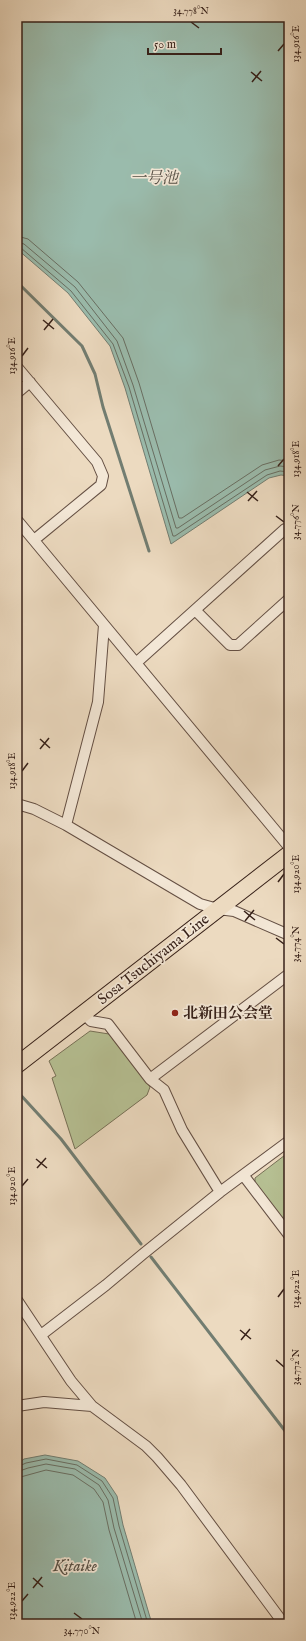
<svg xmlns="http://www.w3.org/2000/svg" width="306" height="1641" viewBox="0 0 306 1641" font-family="'IM FELL English','Noto Serif JP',serif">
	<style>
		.green { fill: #b6c093; stroke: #767056 }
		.water { fill: #9abbac; stroke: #727d71 }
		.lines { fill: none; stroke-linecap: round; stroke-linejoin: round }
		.shore { stroke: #686e62; stroke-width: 1 }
		.stream { stroke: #727d71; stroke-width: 3 }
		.street-casing { stroke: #644f43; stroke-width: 12 }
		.primary-casing { stroke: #372119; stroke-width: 18 }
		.street { stroke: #f3e7d6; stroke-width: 10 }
		.primary { stroke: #ecdac0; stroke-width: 16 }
		.ticks { fill: none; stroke: #372119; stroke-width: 1.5 }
		.poi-dot { fill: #8f2418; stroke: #f3e7d6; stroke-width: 1.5 }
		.labels { text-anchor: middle; stroke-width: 3.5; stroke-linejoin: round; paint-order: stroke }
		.street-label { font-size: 15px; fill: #372119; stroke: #f3e7d6 }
		.poi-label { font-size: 15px; font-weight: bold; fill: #372119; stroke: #f3e7d6; text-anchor: start }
		.water-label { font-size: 16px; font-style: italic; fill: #554f45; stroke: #f3e7d6 }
		.neatline { fill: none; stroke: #372119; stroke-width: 1.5 }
		.ticks-label { font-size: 10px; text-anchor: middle; fill: #372119 }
	</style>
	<rect width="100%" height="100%" fill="#ecdac0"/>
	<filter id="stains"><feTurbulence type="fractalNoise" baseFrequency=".005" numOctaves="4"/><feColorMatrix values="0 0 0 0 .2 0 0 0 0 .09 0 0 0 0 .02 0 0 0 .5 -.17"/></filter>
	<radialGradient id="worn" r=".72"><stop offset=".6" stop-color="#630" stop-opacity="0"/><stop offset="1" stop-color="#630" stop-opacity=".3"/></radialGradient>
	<path class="green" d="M90 1031 109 1034 150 1087 147 1095 75 1149 52 1078 56 1076 49 1061Z
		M289 1152V1227L255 1182V1178Z"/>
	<path class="water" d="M17 17H280L289 22V476L281 475 269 478 171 544 125 388 110 346 68 293 17 249Z
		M45 1455 78 1461 105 1478 117 1496 123 1525 152 1624H17V1464L24 1459Z"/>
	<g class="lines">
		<path class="shore" d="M17 236 28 239 78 282 123 338 139 383 179 518H182L262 465 279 460 289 461
			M17 242 24 244 75 287 117 341 133 385 176 528H178L265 470 280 466 289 467
			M17 247 21 248 71 291 113 344 129 387 173 536H175L267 475 280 471 289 472
			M17 1467 26 1463 46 1459 77 1465 102 1481 113 1498 119 1526 148 1624
			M17 1472 28 1468 46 1464 75 1469 99 1485 108 1500 114 1528 143 1624
			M17 1478 46 1470 73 1475 94 1489 103 1502 109 1530 137 1624"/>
		<path class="stream" d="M17 282 82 346 95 374 103 407 149 551
			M17 1091 61 1139 141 1244
			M151 1257 289 1436"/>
		<defs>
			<path id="street" d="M17 367 97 462 103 476 101 485 34 540
				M17 393 30 382
				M17 520 289 847
				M196 611 230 645H238L289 599
				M136 663 285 529 289 528
				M17 804 34 809 66 825 200 904 218 909 234 911 289 935
				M66 825 98 702 104 625
				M83 1013 91 1021 108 1024 150 1079 164 1090 182 1130 220 1192
				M150 1079 289 974
				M244 1176 289 1235
				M17 1300 71 1381 92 1406 146 1446 157 1457 181 1485 284 1624
				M41 1335 106 1285 143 1254 220 1192 289 1141
				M17 1406 44 1402 92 1406"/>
			<path id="primary" d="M17 1065 289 854"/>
		</defs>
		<use href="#street" class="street-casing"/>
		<use href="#primary" class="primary-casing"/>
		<use href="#street" class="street"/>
		<use href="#primary" class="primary"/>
	</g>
	<path class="ticks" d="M191 22 199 28M278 51 284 44M251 72 262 81M252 82 261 71M43 320 54 329M44 330 53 319M22 356 28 348M278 466 284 459M247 492 258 501M248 501 257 491M276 516 284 522M40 739 50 748M40 749 49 738M22 771 28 763M278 882 284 874M244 911 255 920M245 921 254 910M276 938 284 944M36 1159 47 1168M37 1168 46 1158M22 1186 28 1179M278 1297 284 1289M240 1330 251 1339M241 1340 250 1329M276 1360 284 1367M33 1578 43 1587M33 1588 42 1577M22 1601 28 1594M74 1613 82 1619"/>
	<circle class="poi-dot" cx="175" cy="1013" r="4"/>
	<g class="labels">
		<g class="street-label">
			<text transform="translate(153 959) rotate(-38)" y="5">Sosa Tsuchiyama Line</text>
		</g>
		<g class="poi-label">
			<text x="183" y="1018">北新田公会堂</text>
		</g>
		<g class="water-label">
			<text x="154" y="183">一号池</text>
			<text x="75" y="1571">Kitaike</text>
		</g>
	</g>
	<rect width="306" height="1641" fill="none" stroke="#ecdac0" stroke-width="44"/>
	<path d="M148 48v6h73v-6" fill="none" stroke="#372119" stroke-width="2"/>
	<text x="154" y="48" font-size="12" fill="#372119" stroke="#f3e7d6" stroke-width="3" paint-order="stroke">50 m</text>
	<rect x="22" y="22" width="262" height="1597" class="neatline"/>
	<g class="ticks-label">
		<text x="191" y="14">34.778°N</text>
		<text transform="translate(295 44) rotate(-90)" y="4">134.916°E</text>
		<text transform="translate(11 356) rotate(-90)" y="4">134.916°E</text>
		<text transform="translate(295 459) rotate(-90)" y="4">134.918°E</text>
		<text transform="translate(295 522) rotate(-90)" y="4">34.776°N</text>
		<text transform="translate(11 771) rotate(-90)" y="4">134.918°E</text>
		<text transform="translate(295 874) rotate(-90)" y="4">134.920°E</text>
		<text transform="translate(295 944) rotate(-90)" y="4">34.774°N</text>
		<text transform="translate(11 1186) rotate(-90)" y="4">134.920°E</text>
		<text transform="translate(295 1289) rotate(-90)" y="4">134.922°E</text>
		<text transform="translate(295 1367) rotate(-90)" y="4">34.772°N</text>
		<text transform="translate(11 1601) rotate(-90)" y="4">134.922°E</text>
		<text x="82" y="1634">34.770°N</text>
	</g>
	<rect width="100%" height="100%" filter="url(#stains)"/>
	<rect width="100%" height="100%" fill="url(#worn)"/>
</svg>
